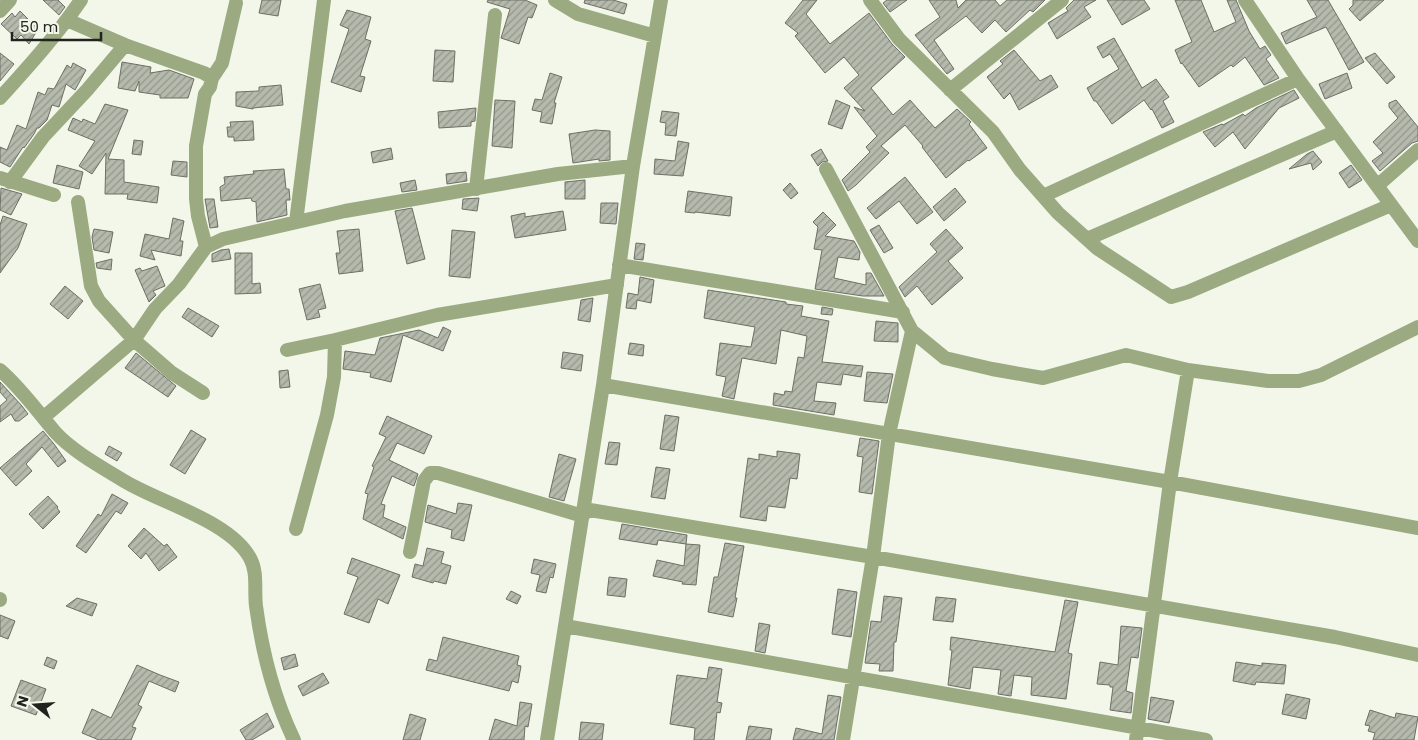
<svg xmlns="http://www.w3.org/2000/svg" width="1418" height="740" viewBox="0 0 1418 740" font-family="Poppins,sans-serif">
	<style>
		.building { fill: url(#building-hatch); stroke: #6c7064 }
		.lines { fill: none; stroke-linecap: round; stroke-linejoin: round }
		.minor { stroke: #9caa82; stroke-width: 14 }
	</style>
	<defs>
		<pattern id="building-hatch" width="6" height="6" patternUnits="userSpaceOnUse" patternTransform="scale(1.25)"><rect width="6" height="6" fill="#b5baad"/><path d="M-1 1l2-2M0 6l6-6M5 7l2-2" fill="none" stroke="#93978c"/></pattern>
	</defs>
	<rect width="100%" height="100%" fill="#f2f7ea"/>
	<path class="building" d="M43 0H58L65 7 59 15Z
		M262 0H281L278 16 259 13Z
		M488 0H525L537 5 532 18 528 17 519 44 501 38 510 9 487 2Z
		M585 0H613L627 4 624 14 584 3Z
		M803 0H817L806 14 830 44 869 13 892 44 905 57 871 88 893 115 910 100 935 128 957 109 971 122 969 124 987 148 969 161 968 160 946 178 922 147 923 146 905 125 881 146 889 153 856 185 848 191 842 180 870 152 866 147 877 136 854 107 865 111 844 88 859 75 844 57 825 73 795 36 798 33 785 23Z
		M887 0H907L890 12 883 3Z
		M929 0H956L958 8 966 0H995L1000 6 1007 0H1045L1033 12 1030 10 1006 32 995 20 982 33 966 16 934 40 954 69 947 74 915 35 940 17Z
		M1074 0H1096L1084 7 1091 17 1057 39 1048 23 1068 11 1066 8Z
		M1107 0H1144L1150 9 1122 25Z
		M1175 0H1201L1214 32 1236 22 1227 0H1236L1249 31 1260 49 1265 46 1271 55 1266 59 1279 78 1264 85 1245 57 1233 67 1231 65 1199 87 1182 63 1181 64 1175 50 1192 42Z
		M1307 0H1328L1364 62 1349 70 1326 27 1286 44 1281 33 1317 17Z
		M1353 0H1384L1360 21 1349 9 1353 5Z
		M347 10 371 17 365 39 371 41 360 76 365 77 361 92 331 82 349 29 340 25Z
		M20 11 38 29 29 44 21 35 17 39 1 24 12 13 15 17Z
		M1114 38 1142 88 1156 79 1169 97 1163 101 1174 122 1162 128 1152 109 1151 110 1144 100 1112 124 1096 101H1094L1087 88 1119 69 1110 54 1103 58 1097 47Z
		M435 50 455 51 453 82 433 81Z
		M1014 50 1040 81 1051 75 1058 87 1019 110 1010 93 1004 99 987 77 1003 64 1000 61Z
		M0 53 14 64 0 81Z
		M1375 53 1395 77 1387 84 1365 58Z
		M122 62 151 67 150 73 169 70 194 79 188 98H160V95L139 92V81L135 91 118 88Z
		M73 63 86 70 75 90 66 84 59 107 52 105 47 120 39 128H37L34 134 24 148 23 147 10 167 0 162V147L7 150 17 125 26 129 38 92 45 95 48 88 54 89 67 65 71 68Z
		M550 73 562 77 554 103H556L552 124 540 122 542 112 532 110 535 99 542 100Z
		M1347 73 1352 88 1325 99 1319 84Z
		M281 85 283 105 253 108V109L236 106V92L259 91V87Z
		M1294 90 1299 98 1279 108 1245 149 1233 132 1215 147 1203 132 1222 124 1223 125 1243 114 1245 116 1256 108Z
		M495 100 515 101 512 148 492 146Z
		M836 100 850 106 842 129 828 124Z
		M1396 100 1418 127V141L1412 143 1380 171 1372 161 1383 153 1373 142 1398 118 1389 107V103Z
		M105 104 128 110 108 159 124 160V182L159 187 157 203 127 199 128 194H105L106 153 92 174 79 166 95 141 68 130 73 118 82 122 83 119 95 124Z
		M476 108 475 121 471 122V126L439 128 438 112Z
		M662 111 679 113 676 136 665 135 666 123 660 122Z
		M253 121 254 140 234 141V137H228L227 127H231L230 122Z
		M595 130 610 131V160L599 161V159L573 163 569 134Z
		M134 140 143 141 141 155 132 154Z
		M678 141 689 143 683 176 654 174 655 159 675 161Z
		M391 148 393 159 373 163 371 152Z
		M821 149 828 161 822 162 818 166 811 155Z
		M1313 151 1322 162 1313 170 1311 163 1289 169 1307 154Z
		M173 161 187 162V177L171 175Z
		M57 165 83 172 79 189 53 183Z
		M1351 165 1362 180 1349 188 1339 173Z
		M284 169 286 189H289L290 200H286L287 215 257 222 256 202 252 201 251 198 221 201 220 187 225 184 224 177 254 174 253 171Z
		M466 172 467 181 447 184 446 174Z
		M905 177 933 212 917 224 899 201 876 219 867 208Z
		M415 180 417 190 402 192 400 183Z
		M585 180V199H565V182Z
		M790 183 798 193 791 199 783 190Z
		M1 188 22 194 11 215 0 210Z
		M955 188 966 202 944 221 933 207Z
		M688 191 732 197 730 216 695 212V213L685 212Z
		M479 198 477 211 462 209 463 199Z
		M205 199H214L218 227 210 228Z
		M601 203H618L616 224 600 223Z
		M412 208 425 259 407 264 395 211Z
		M563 211 566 230 515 238 511 216 525 213V217Z
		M823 212 836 225 825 236 854 241 860 252 859 260 838 257 834 278 866 285V273H871L884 296H863L815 289 822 250 814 249 818 227 813 222Z
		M3 216 27 224 18 248 0 273V225Z
		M173 218 184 221 180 241H183L181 256 151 250 155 260 140 256 145 234 169 239Z
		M879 225 893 248 884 253 870 230Z
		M94 229 113 232 109 253 94 250 92 237Z
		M359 229 363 271 339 274 336 253H340L337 231Z
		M946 229 963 248 948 261 963 278 932 305 917 286 905 297 899 287 937 252 930 244Z
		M452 230 475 232 470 278 449 276Z
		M636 243 645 244 643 260 634 259Z
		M229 249 231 259 212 262V254L221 250Z
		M235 253H252V284L260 283 261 293 235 294Z
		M112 259 111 270 97 268 96 263Z
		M157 266 165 286 153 291 156 295 149 302 135 270 140 268 142 271Z
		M640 277 654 280 651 303 637 300 636 309 626 308 628 293 638 295Z
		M320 284 326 308 318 310 320 317 307 320 299 289Z
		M65 286 83 301 68 319 50 304Z
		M708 290 786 302V304L803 306 801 316 829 321 822 362 863 366 861 377 843 374 841 385 817 382 814 401 836 403 834 415 773 405 774 393 784 395 785 391 792 392 798 357 804 358 807 336 781 330 776 364 742 358 734 399 722 396 726 377 716 375 720 343 751 347 755 327 704 318Z
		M593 298 590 322 578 320 581 300Z
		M822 307 833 309 832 315 821 314Z
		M188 308 219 326 212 337 182 317Z
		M876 321 898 323V342L874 341Z
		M443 327 451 331 443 351 403 335 391 382 370 377 371 373 343 369 345 351 375 355 380 338 419 330 438 338Z
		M630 343 644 345 643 356 628 354Z
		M563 352 583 355 581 371 561 368Z
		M136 353 176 386 168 397 125 368Z
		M288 370 290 387 280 388 279 371Z
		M867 372 893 374 887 403 864 401Z
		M0 382 22 406 28 414 19 421H15L11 414 0 422V406L7 400 0 392Z
		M665 415 679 417 674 451 660 449Z
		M387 416 432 436 424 454 397 443 389 460 418 474 414 486 392 476 381 504 385 505 383 517 406 527 403 539 363 519 368 494 365 493 374 467 372 466 386 437 379 434Z
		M191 430 206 439 185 474 170 465Z
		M43 431 54 444 66 461 58 467 42 447 26 464 32 471 16 486 0 468Z
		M860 438 879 441 872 494 859 492 863 457 857 456Z
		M609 442 620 443 617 465 605 464Z
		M109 446 122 453 117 461 105 454Z
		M777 451 800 454 797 479 790 478 785 508 768 506 766 521 740 517 748 458 759 460V454L777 457Z
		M559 454 576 459 564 501 549 497Z
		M656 467 670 469 665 499 651 497Z
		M112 494 128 503 121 514 116 511 86 553 76 546 98 514 101 516Z
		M48 496 58 507 57 508 60 512 43 529 29 514Z
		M458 503 472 505 464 541 451 538 452 530 425 522 428 505 456 514Z
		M622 524 687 535 686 544 658 540 657 545 619 539Z
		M144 528 164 546 167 544 177 557 159 571 146 553 141 559 128 546Z
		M725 543 744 546 735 598H737L733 617 708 612 714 577H718Z
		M686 544 700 545 696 585 682 584 683 582 653 576 657 560 684 566Z
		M427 548 444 552 441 563 451 566 446 584 434 581 433 583 412 577 415 564 423 566Z
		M352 558 400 575 388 604 378 599 369 623 344 614 358 577 347 573Z
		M534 559 556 564 553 578 550 577 546 593 536 591 540 575 531 573Z
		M609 577 627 579 625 597 607 595Z
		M838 589 857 592 851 637 832 634Z
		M511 591 521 596 517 604 506 599Z
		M884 596 902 598 896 642H894L893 671H879L880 664 865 663 871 621 881 622Z
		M936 597 956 599 953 622 933 620Z
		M77 598 97 604 92 616 66 606Z
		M1065 600 1078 602 1068 653 1072 654 1066 699 1031 695 1032 677 1014 675 1011 696 998 694 1001 670 973 667 970 689 948 685 952 650H950L951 637 1055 652Z
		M0 615 15 621 8 639 0 636Z
		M759 623 770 625 765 653 755 651Z
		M1121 626 1142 628 1138 658 1131 657 1126 691 1133 693 1131 713 1110 710 1113 687H1110V685L1097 684 1100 662 1118 665Z
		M443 637 519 656 517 665 521 666 518 683 512 681 509 691 426 670 429 659 437 661Z
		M295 654 298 666 284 670 281 658Z
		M47 657 57 661 54 669 44 665Z
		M1236 662 1262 666V663L1286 665 1284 684 1256 682 1255 685 1233 681Z
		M137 665 160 675 179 682 175 692 149 681 138 705 142 707 132 727 136 728 131 740H99L82 733 92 709 111 718Z
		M709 667 722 669 717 702 722 703 720 713 717 712 714 740H694L695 728 670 724 677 675 707 679Z
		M323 673 329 683 303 696 298 686Z
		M21 680 46 689 36 715 11 706Z
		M1286 694 1310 699 1306 719 1282 714Z
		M828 695 841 697 834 740H793L796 728 822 734Z
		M1151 697 1174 701 1169 723 1148 719Z
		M520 702 532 704 528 727 525 726 524 740H489L495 719 517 726Z
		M1370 710 1395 718 1396 713 1418 717 1414 740H1373L1375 733 1368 731 1370 726 1365 725Z
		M267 713 274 727 252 740H246L240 730Z
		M410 714 426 719 420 740H403Z
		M581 722 604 724 602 740H579Z
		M749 726 772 729 770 740H746Z"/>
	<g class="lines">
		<path class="minor" d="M555 0 578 14 655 36
			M870 0 899 39 993 132 1020 170 1058 213 1098 249 1171 297 1188 292 1391 205
			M1245 0 1298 79 1418 241
			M0 11 10 0
			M67 20 125 45 204 73 212 78 210 87 205 94 196 146V199L198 216 206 247
			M212 78 222 63 236 3
			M950 90 1062 0
			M0 98C28 67 57 35 81 0
			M826 169 912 331 945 358 992 369 1043 378 1126 355 1188 370 1268 381H1299L1321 375 1418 327
			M0 178 54 195
			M10 182 43 137 87 90 125 45
			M1377 186 1418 150
			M476 189 495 15
			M1043 196 1298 79
			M78 202 91 286 99 301 134 340 172 373 203 393
			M296 222 324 0
			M1087 239 1337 131
			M619 265 903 312
			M287 350 335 340 437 315 617 285
			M0 370C21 388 37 411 55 432 72 451 103 468 126 482 161 503 230 521 250 558 258 572 254 590 256 606 262 651 274 698 294 740
			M603 385 1170 482 1418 528
			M44 417 134 340 155 309 179 284 206 247 223 239 345 211 558 174 633 166
			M584 509 873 557 1335 637 1418 655
			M296 529 327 415 334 377 335 340
			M410 552 424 481 430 473H438L583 516
			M0 599V600
			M565 626 1206 740
			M547 740 603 385 633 166 661 0
			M843 740 873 557 889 434 912 331
			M1136 740 1170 482 1188 370"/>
	</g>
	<g transform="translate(35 705) rotate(287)" stroke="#f2f7ea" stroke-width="4" paint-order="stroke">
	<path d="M0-4L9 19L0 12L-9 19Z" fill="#21231e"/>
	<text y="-8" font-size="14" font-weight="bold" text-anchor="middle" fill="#21231e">N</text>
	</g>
	<path d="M12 32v8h89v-8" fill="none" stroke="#21231e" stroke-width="2.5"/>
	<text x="20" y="32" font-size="15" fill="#21231e" stroke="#f2f7ea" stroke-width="4" paint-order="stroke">50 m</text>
</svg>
